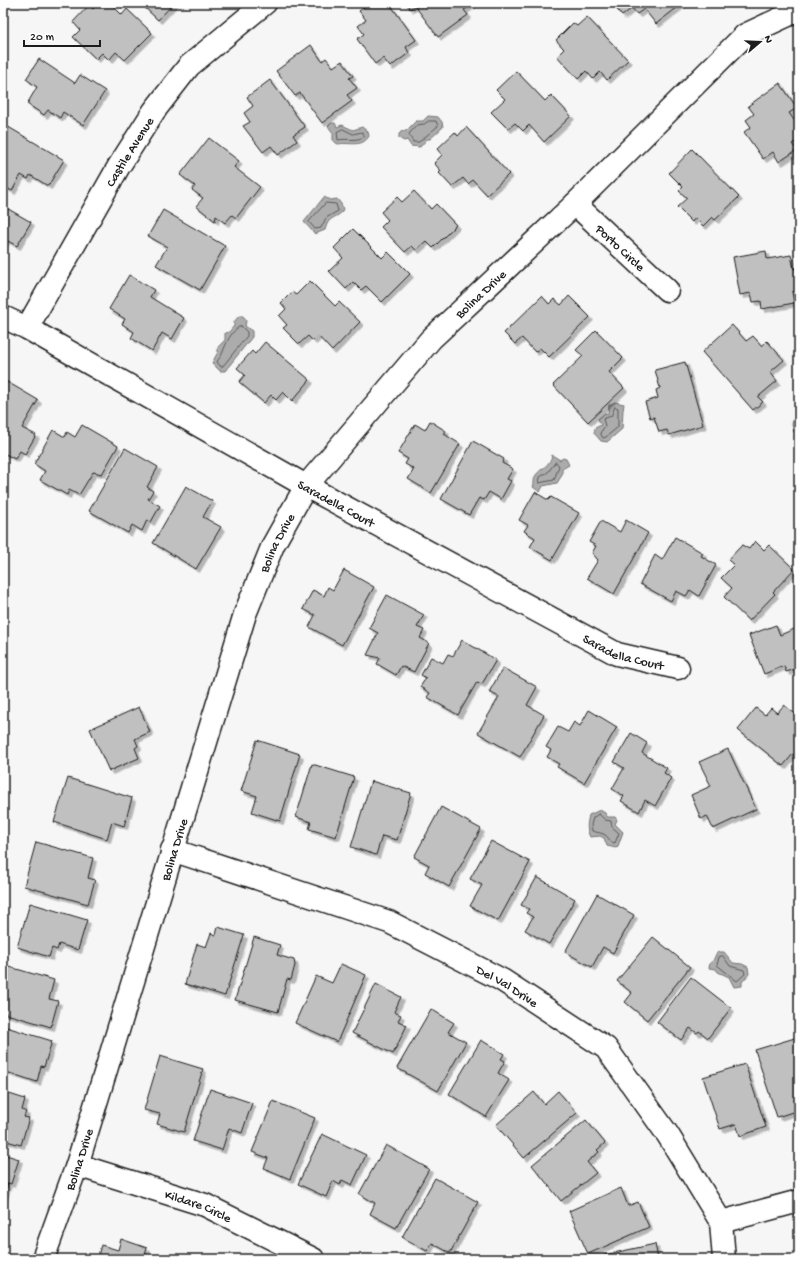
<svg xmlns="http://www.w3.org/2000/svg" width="802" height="1262" viewBox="0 0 802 1262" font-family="'Gochi Hand',sans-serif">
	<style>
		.water { fill: #acacac; stroke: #727272 }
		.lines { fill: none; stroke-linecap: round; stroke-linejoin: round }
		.shore { stroke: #565656; stroke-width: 1 }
		.building { fill: #c0c0c0; stroke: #1c1c1c; filter: url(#shadow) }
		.minor-casing { stroke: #1c1c1c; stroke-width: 25 }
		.minor { stroke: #fff; stroke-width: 22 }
		.labels { text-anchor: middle; stroke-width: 3.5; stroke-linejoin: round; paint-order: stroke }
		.street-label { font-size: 13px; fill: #1c1c1c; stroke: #fff }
	</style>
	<defs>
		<filter id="shadow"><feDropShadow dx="3.5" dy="3.5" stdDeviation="0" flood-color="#0004"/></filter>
	</defs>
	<rect width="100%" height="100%" fill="#f6f6f6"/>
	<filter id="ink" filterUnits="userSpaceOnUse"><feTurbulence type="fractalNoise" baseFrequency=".025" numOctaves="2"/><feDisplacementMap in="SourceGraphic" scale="8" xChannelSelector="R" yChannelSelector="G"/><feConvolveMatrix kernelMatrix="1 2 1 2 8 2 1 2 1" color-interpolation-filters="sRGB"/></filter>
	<g filter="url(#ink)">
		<path class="water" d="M428 116 438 117 442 122 443 127 430 139H427L420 147 411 146 407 140 404 141 399 138V134L402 131H406L416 121H423Z
			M331 123H335L337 127 342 125 353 130 362 127 368 132 369 136C362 148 350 142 338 144L333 141V133L328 126Z
			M324 197 330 200 337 199C351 214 336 214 329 221 327 223 326 227 325 230L315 234 304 222Z
			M239 316H243L246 321 245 326 252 331V337L225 371H220L212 363 218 352V347L225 340V333L229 332 234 326V322Z
			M615 402 624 404C622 413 623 420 622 429L607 442 601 441 594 433 595 428 601 425 598 419 605 413 608 414 609 405Z
			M799 417V435L794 432 792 425 793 418Z
			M552 455 560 460 563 458 566 459 569 465 562 469V475L557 483 543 486 540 492 533 487C535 482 533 479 536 475 542 467 550 466 552 455Z
			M600 810 605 813 607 817H615L617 820 615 824 623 832 618 846 616 848 607 846 604 838 600 836 590 837C586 829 587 824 589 815Z
			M719 952H724L733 963 742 964 748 967 749 974 742 982V986L734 987 729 977 718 972 716 969 709 968 710 963 713 961 716 954Z"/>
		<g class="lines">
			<path class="shore" d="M429 121H436L438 126 419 142H413L409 134 417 125 424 124Z
				M343 129 353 134 362 132 365 136C356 142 348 138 338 140L337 132Z
				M326 203 336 204 338 211 326 218 321 228 315 229 309 222Z
				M241 326 247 332V336L223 366 221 367 217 362C218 359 221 357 222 354 226 344 231 330 241 326Z
				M615 407 618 408V427L606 437 603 438 600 433 605 426 603 419 611 416Z
				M556 462 559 466 554 480 539 483 540 477 548 472Z
				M599 814 605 820 611 821 612 827 619 833 615 843 611 842C605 832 602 834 592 831L591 825 593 818Z
				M723 956 730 966 744 970 745 974 737 981 717 965 719 957Z"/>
		</g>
		<path class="building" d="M98 3H110L122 15 127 9 152 33 125 60 116 52 109 60 102 53 96 59 73 37 80 30 73 22 89 5 93 9Z
			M140 3H174L158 20Z
			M370 3H389L416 40 406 47 409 53 390 67 383 58 375 64 357 39 364 34 358 26 366 20 359 11Z
			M406 3H474L464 10 468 15 438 37 415 6 410 9Z
			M612 3H683L656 24 644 9 637 14 632 8 622 16Z
			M587 17 628 60 607 80 600 72 593 79 586 71 578 79 557 56 564 49 556 40 573 23 577 26Z
			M311 45 322 61 326 58 333 67 342 61 353 76 349 78 357 88 347 95 352 101 322 123 300 93 295 96 276 71Z
			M39 59 75 83 80 75 105 91 83 125 63 112 60 118 48 110 44 115 27 104 37 87 26 79Z
			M516 71 545 101 551 95 571 116 544 142 529 125 523 131 515 123 508 129 491 112 505 99 496 90Z
			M270 80 305 127 293 135 297 141 278 155 271 146 263 152 243 126 250 122 244 113 253 106 247 97Z
			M780 83 797 108 789 113 799 127V140L792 144 797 150 779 162 773 152 763 159 744 132 751 127 746 120 754 114 748 106Z
			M5 125 64 160 48 186 30 175 28 179 21 175 12 191 3 186V128Z
			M466 127 509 174 487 195 473 180 468 184 463 178 452 187 439 173 441 171 434 163 442 155 437 149 455 132 458 136Z
			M209 138 239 161 234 167 260 187 236 218 232 215 225 223 216 216 215 221 196 206 203 198 192 190 195 186 180 175Z
			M692 149 739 197 715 220 712 217 703 226 695 218 692 222 677 207 687 198 679 191 683 187 669 173Z
			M414 191 431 209 436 204 456 225 433 248 426 241 416 250 412 246 405 252 381 227 388 220 381 212 397 197 402 202Z
			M3 206 31 222 17 246 6 240 3 245Z
			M163 210 225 246 200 290 156 265 167 247 148 236Z
			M353 229 382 258 388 252 410 274 382 302 366 286 361 290 353 282 346 289 329 271 343 258 334 248Z
			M766 251 767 259 791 255 794 269 799 268V291L792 292 794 303 762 309 761 301 753 302 751 293 740 295 733 257Z
			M129 275 154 290 150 297 184 318 172 339 162 333 152 351 131 338 134 332 122 324 125 319 109 309Z
			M310 281 335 306 339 302 360 322 332 351 318 336 313 341 308 336 299 344 283 328 287 325 279 316 286 309 281 303 292 292 296 295Z
			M542 296 549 304 554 299 561 305 569 296 590 317 549 357 540 348 535 352 522 338 515 344 504 333Z
			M732 325 746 341 753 336 762 346 767 341 784 360 770 372 777 381 758 397 763 402 753 410 702 352Z
			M596 330 623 358 609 372 624 388 588 422 553 385 583 356 576 350Z
			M265 342 310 380 292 401 283 392 276 400 271 395 264 403 239 382 245 375 237 368 252 351 255 354Z
			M685 362 703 425 669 435 667 430 659 432 654 417 650 418 645 402 658 398 656 390 660 388 655 370Z
			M4 380 38 400 22 428 36 435 25 454 20 451 15 459 5 454 3 458Z
			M430 421 446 431 444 434 460 444 431 493 408 479 414 469 405 464 408 459 398 453 415 424 425 430Z
			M82 425 118 446 102 474 93 472 79 495 69 490 67 495 40 480 45 471 34 464 53 430 65 437 67 432 75 437Z
			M473 441 504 459 502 463 513 469 507 479 511 481 501 499 489 492 484 500 479 498 469 515 441 499Z
			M125 448 158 467 147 487 153 491 148 499 160 506 151 522 147 520 142 531 132 525 128 533 89 511Z
			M186 486 212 501 203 517 221 527 196 569 153 543Z
			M535 492 548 500 551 497 579 513 552 560 530 547 535 538 524 531 528 525 519 520Z
			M626 520 648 533 614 594 587 578 598 560 592 553 596 546 589 542 601 521 620 532Z
			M675 537 703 553 701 556 716 565 699 596 690 590 686 596 676 591 671 601 640 584 655 555 662 560Z
			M755 541 764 550 769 545 794 569 773 592 775 594 749 621 724 597 732 588 721 578 734 565 728 560 742 545 749 549Z
			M344 570 374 587 342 645 309 627 315 615 303 609 313 590 324 596 328 587 333 590Z
			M387 595 424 615 417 627 424 630 420 638 429 643 414 672 401 666 396 675 377 664 380 658 367 655 378 633 369 628Z
			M776 625 780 635 799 627V668L786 672 784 666 764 674 749 635Z
			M462 640 496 660 482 684 477 682 458 715 427 697 430 693 420 687 426 678 421 675 431 657 443 663 448 654 453 656Z
			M503 668 537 687 527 705 544 715 520 757 478 733 499 697 489 692Z
			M784 705 799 717V756L797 758 793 754 783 766 738 730 756 708 765 715 771 708 777 713Z
			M139 707 150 732 135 739 138 746 135 748 139 758 109 771 90 729Z
			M589 710 617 727 584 783 557 767 559 764 547 757 551 750 546 747 558 727 568 732 574 722 580 726Z
			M631 733 647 743 642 753 667 768 664 773 671 778 655 806 645 800 639 812 621 801 624 796 612 789 624 768 614 762Z
			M257 740 300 754 280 821 252 812 257 796 241 791Z
			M728 749 756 809 713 829 707 816 701 819 691 795 711 786 699 762Z
			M312 764 354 777 336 837 309 829 311 822 296 817Z
			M68 778 132 798 124 826 112 822 107 839 54 822Z
			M371 781 411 793 397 840 382 836 376 855 351 847Z
			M441 807 481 829 449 887 425 873 429 865 414 857Z
			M491 841 530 862 498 921 470 906 482 885 470 879Z
			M36 842 93 858 88 878 95 880 88 904 24 886Z
			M537 877 575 899 549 944 525 930 533 917 526 913 529 909 521 905Z
			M597 894 634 915 613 953 603 947 592 967 565 952Z
			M30 903 87 920 78 950 59 944 57 950 52 948 49 957 17 947Z
			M218 927 244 935 225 996 185 984 197 944 206 947 211 933 216 935Z
			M254 937 280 945 277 955 294 960 295 965 291 980 287 979 278 1012 235 1000Z
			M653 937 690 967 647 1020 625 1002 632 993 617 981Z
			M341 964 366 975 337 1042 295 1023 316 976 332 983Z
			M3 965 54 980 49 999 58 1001 51 1027 3 1013Z
			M691 977 731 1008 708 1038 699 1031 697 1033 690 1028 681 1040 657 1022Z
			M376 984 401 997 394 1012 401 1015 398 1021 407 1025 393 1054 352 1033Z
			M431 1009 454 1023 448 1032 466 1042 438 1091 397 1068Z
			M3 1026 52 1041 44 1067 41 1066 37 1082 3 1071Z
			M798 1037 799 1091H797L799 1110 777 1117 755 1050Z
			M481 1040 504 1054 501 1059 505 1061 498 1073 509 1080 486 1117 449 1094Z
			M160 1056 203 1069 184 1132 157 1124 160 1114 144 1110Z
			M745 1064 766 1127 740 1136 736 1124 720 1129 703 1077Z
			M210 1089 252 1103 242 1133 229 1128 222 1150 193 1141Z
			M558 1091 577 1113 524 1158 496 1125 534 1092 544 1104Z
			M3 1092 25 1099 22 1110 26 1112 24 1117 29 1118 21 1145 3 1140Z
			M273 1101 315 1118 290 1179 264 1168 268 1158 252 1152Z
			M586 1120 605 1143 597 1150 599 1152 587 1162 596 1173 561 1201 532 1165Z
			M322 1134 366 1155 352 1185 342 1180 340 1185 333 1181 326 1197 298 1184Z
			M386 1145 429 1169 396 1228 370 1214 375 1203 359 1194Z
			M3 1154 19 1159 11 1184 8 1183 3 1199Z
			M435 1178 478 1202 450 1253 432 1243 427 1251 402 1237Z
			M621 1188 628 1206 638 1202 649 1227 588 1254 569 1211Z
			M121 1239 147 1248 144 1259H97L101 1245 118 1250Z
			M655 1244 658 1259H595V1257Z
			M505 1253 507 1259H485Z"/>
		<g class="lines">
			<defs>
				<g id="minor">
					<path id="s1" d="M575 204 667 290"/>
					<path id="s2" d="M3 317 27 328 306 486 617 654 678 668"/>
					<path id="s3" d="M27 328 119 166 154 111 189 66 265 3"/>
					<path id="s4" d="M172 850 389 922 502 980 606 1048 668 1135 721 1222 724 1259"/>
					<path id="s5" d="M77 1165 205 1205 313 1259"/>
					<path d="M721 1222 799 1201"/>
					<path id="s6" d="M43 1259 77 1165 245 614 273 545 306 486 431 339 575 204 745 35 799 10"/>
				</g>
			</defs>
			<use href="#minor" class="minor-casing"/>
			<use href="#minor" class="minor"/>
		</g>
	</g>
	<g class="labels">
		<g class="street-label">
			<text dy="5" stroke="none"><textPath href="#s3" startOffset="204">Castile Avenue</textPath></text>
			<text dy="5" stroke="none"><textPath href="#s1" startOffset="63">Porto Circle</textPath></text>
			<text dy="5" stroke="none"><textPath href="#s6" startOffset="1078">Bolina Drive</textPath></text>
			<text dy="5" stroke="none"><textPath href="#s2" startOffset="382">Saradella Court</textPath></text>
			<text dy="5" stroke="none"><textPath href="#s6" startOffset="754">Bolina Drive</textPath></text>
			<text dy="5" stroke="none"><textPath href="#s2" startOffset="706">Saradella Court</textPath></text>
			<text dy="5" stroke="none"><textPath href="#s6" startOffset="430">Bolina Drive</textPath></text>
			<text dy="5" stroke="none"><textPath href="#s4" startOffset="363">Del Val Drive</textPath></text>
			<text dy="5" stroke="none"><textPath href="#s6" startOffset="106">Bolina Drive</textPath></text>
			<text dy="5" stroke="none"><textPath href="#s5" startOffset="128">Kildare Circle</textPath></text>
		</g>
	</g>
	<rect width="802" height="1262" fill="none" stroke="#fff" stroke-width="16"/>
	<rect x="8" y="8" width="786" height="1246" fill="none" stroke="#1c1c1c" stroke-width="1.5" filter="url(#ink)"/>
	<g transform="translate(760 42) rotate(71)" stroke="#ffffff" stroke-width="3" paint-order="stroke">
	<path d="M0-3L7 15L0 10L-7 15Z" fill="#1c1c1c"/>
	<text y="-6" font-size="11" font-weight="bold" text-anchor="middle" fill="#1c1c1c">N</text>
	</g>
	<path d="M24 40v6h76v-6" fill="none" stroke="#1c1c1c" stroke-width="2"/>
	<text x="30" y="40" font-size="12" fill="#1c1c1c" stroke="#ffffff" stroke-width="3" paint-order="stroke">20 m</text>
</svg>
